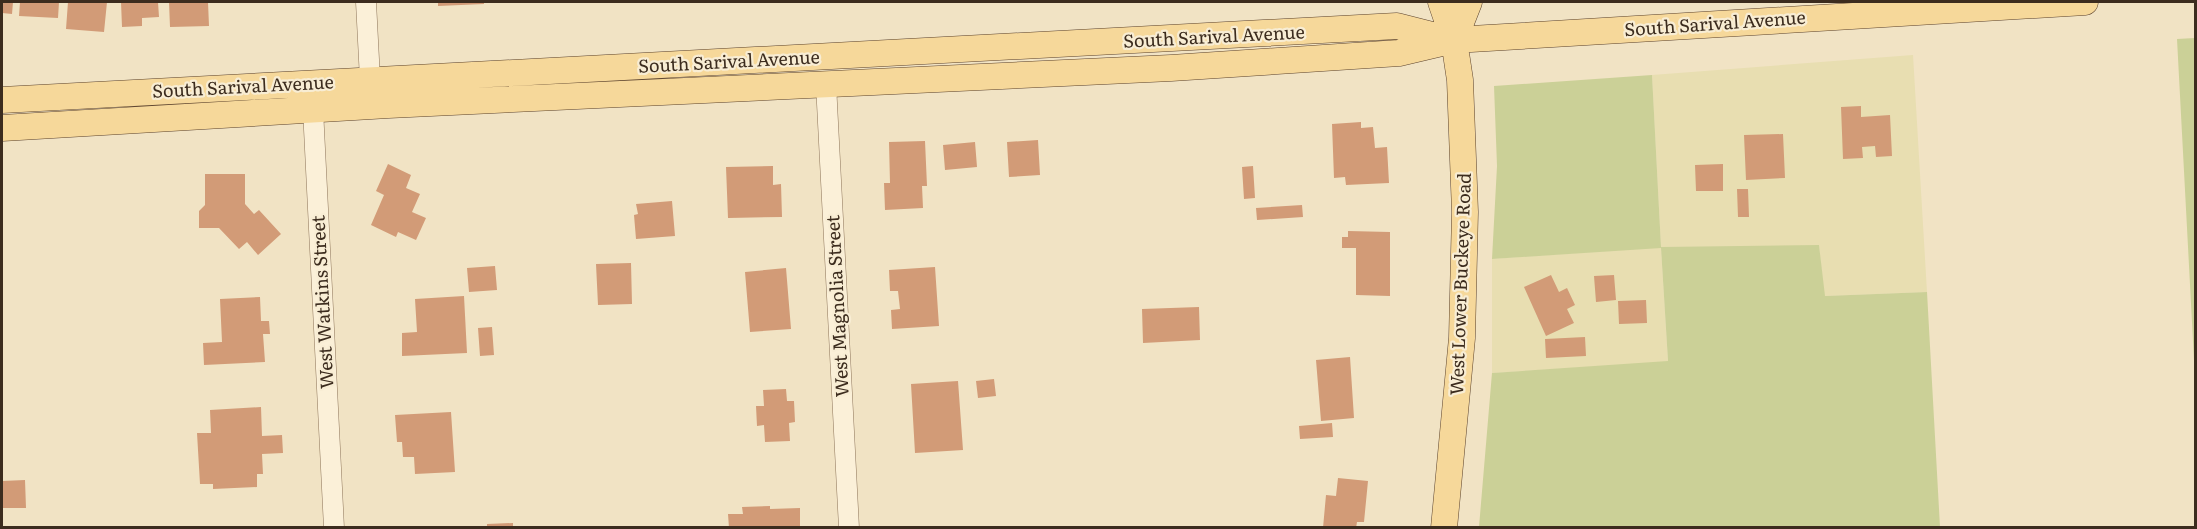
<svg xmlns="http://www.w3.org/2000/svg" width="2197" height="529" viewBox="0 0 2197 529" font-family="Literata,serif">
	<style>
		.farmland { fill: #e8deb1 }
		.green { fill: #cbd097 }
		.building { fill: #d29b77 }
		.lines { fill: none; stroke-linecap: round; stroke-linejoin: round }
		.minor-casing { stroke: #8d7459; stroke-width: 21 }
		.major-casing { stroke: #5b422d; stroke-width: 27 }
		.minor { stroke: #fbf0d8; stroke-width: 20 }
		.major { stroke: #f6d89a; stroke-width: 26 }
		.labels { text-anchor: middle; stroke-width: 4.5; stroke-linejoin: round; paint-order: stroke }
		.street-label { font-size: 18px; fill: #3c2c1e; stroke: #f8edd4 }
	</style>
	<rect width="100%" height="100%" fill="#f1e3c4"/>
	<path class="farmland" d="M1913 55 1927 292 1824 296 1819 246 1661 248 1668 362 1492 373V259L1661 247 1652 75Z"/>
	<path class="green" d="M2195 38H2196L2195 379 2177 39Z
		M1652 75 1661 247 1819 245 1825 296 1927 292 1940 527H1479L1492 373 1668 361 1661 248 1492 259 1497 166 1494 86Z"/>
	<path class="building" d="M2 2H13L12 14 2 13Z
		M20 2H59L58 18 19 16Z
		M68 2H107L104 32 66 29Z
		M121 2H158L159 17 142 18V26L122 27Z
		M169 2H208L209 26 170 27Z
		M438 2H484V4L438 6Z
		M1861 106V117L1890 115 1892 156 1876 157 1875 146 1862 147 1863 158 1843 159 1841 107Z
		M1361 122V128L1373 127 1375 148 1387 147 1389 183 1346 185 1345 177 1334 178 1332 124Z
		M1783 134 1785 178 1746 180 1744 135Z
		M1038 140 1040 175 1009 177 1007 142Z
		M925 141 927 186H922L923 208 885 210 884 183H890L889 142Z
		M975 142 977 167 945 170 943 145Z
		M388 164 411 175 406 188 420 194 412 212 426 218 416 240 398 232 396 237 371 225 384 195 376 191Z
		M1723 164V191H1696L1695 165Z
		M773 166V185L781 184 782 217 728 218 726 167Z
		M1253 166 1255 198 1244 199 1242 167Z
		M205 174H245V204L254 214 259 210 281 234 258 255 247 242 239 249 219 228H199V211L205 205Z
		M1737 189H1748L1749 217H1738Z
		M672 201 675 236 636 239 634 215 638 214 636 204Z
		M1302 205 1303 217 1257 220 1256 208Z
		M1348 231 1390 232V296L1356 295V248H1342V237H1348Z
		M631 263 632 304 598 305 596 264Z
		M495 266 497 290 469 292 467 268Z
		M935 267 939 326 892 329 891 310 900 309 898 291H890L889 270Z
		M786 268 791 329 750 332 745 272Z
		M1551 275 1559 292 1567 288 1575 305 1567 309 1574 323 1546 336 1524 287Z
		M1614 275 1616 300 1596 302 1594 276Z
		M464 296 467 353 402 356V333L417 332 415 299Z
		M260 297 261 321H269L270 334H263L265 362 204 365 203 343 222 342 220 299Z
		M1646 300 1647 323 1619 324 1618 301Z
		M1199 307 1200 340 1143 343 1142 309Z
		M492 327 494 355 480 356 478 328Z
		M1585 337 1586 356 1546 358 1545 339Z
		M1350 357 1354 418 1321 421 1316 360Z
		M994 379 996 396 978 398 976 381Z
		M958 381 963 450 915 453 911 384Z
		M786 389 787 401H794L795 422 789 423 790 441 765 442 764 425 757 426 756 406H764L763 390Z
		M261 407 262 436 282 435 283 453 262 454 263 474H257V487L213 489V484H200L197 433H211L210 410Z
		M451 412 455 472 415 474 414 457H403L402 442H397L395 415Z
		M1332 423 1333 437 1300 439 1299 426Z
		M1338 478 1368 481 1364 522H1357L1356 528H1323L1326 495 1336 496Z
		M25 480 26 508H2V481Z
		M770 506V509L800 508V528H729L728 514H743L742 507Z
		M513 523V528H487V524Z"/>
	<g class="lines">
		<defs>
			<path id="minor" d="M366 2 370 79 375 94
				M826 84 849 528
				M306 98 313 109 334 528"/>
			<path id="major" d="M1441 2 1454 40 1460 80 1465 212 1462 338 1444 528
				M1454 40 1469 2
				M2 100 1397 26 1448 39
				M2 128 388 105 1171 68 1399 53 1454 40 2085 2"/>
		</defs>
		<use href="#minor" class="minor-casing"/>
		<use href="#major" class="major-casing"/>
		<use href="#minor" class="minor"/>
		<use href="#major" class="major"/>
	</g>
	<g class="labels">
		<g class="street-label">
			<text transform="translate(1715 24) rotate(-4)" y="6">South Sarival Avenue</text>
			<text transform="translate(1214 37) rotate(-3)" y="6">South Sarival Avenue</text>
			<text transform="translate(729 62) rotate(-3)" y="6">South Sarival Avenue</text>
			<text transform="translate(243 87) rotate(-3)" y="6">South Sarival Avenue</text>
			<text transform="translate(1461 284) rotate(-88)" y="6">West Lower Buckeye Road</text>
			<text transform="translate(323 302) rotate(-93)" y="6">West Watkins Street</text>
			<text transform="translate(838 306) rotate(-93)" y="6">West Magnolia Street</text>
		</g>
	</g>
	<rect width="2197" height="529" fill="none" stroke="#3c2c1e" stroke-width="6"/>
</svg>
